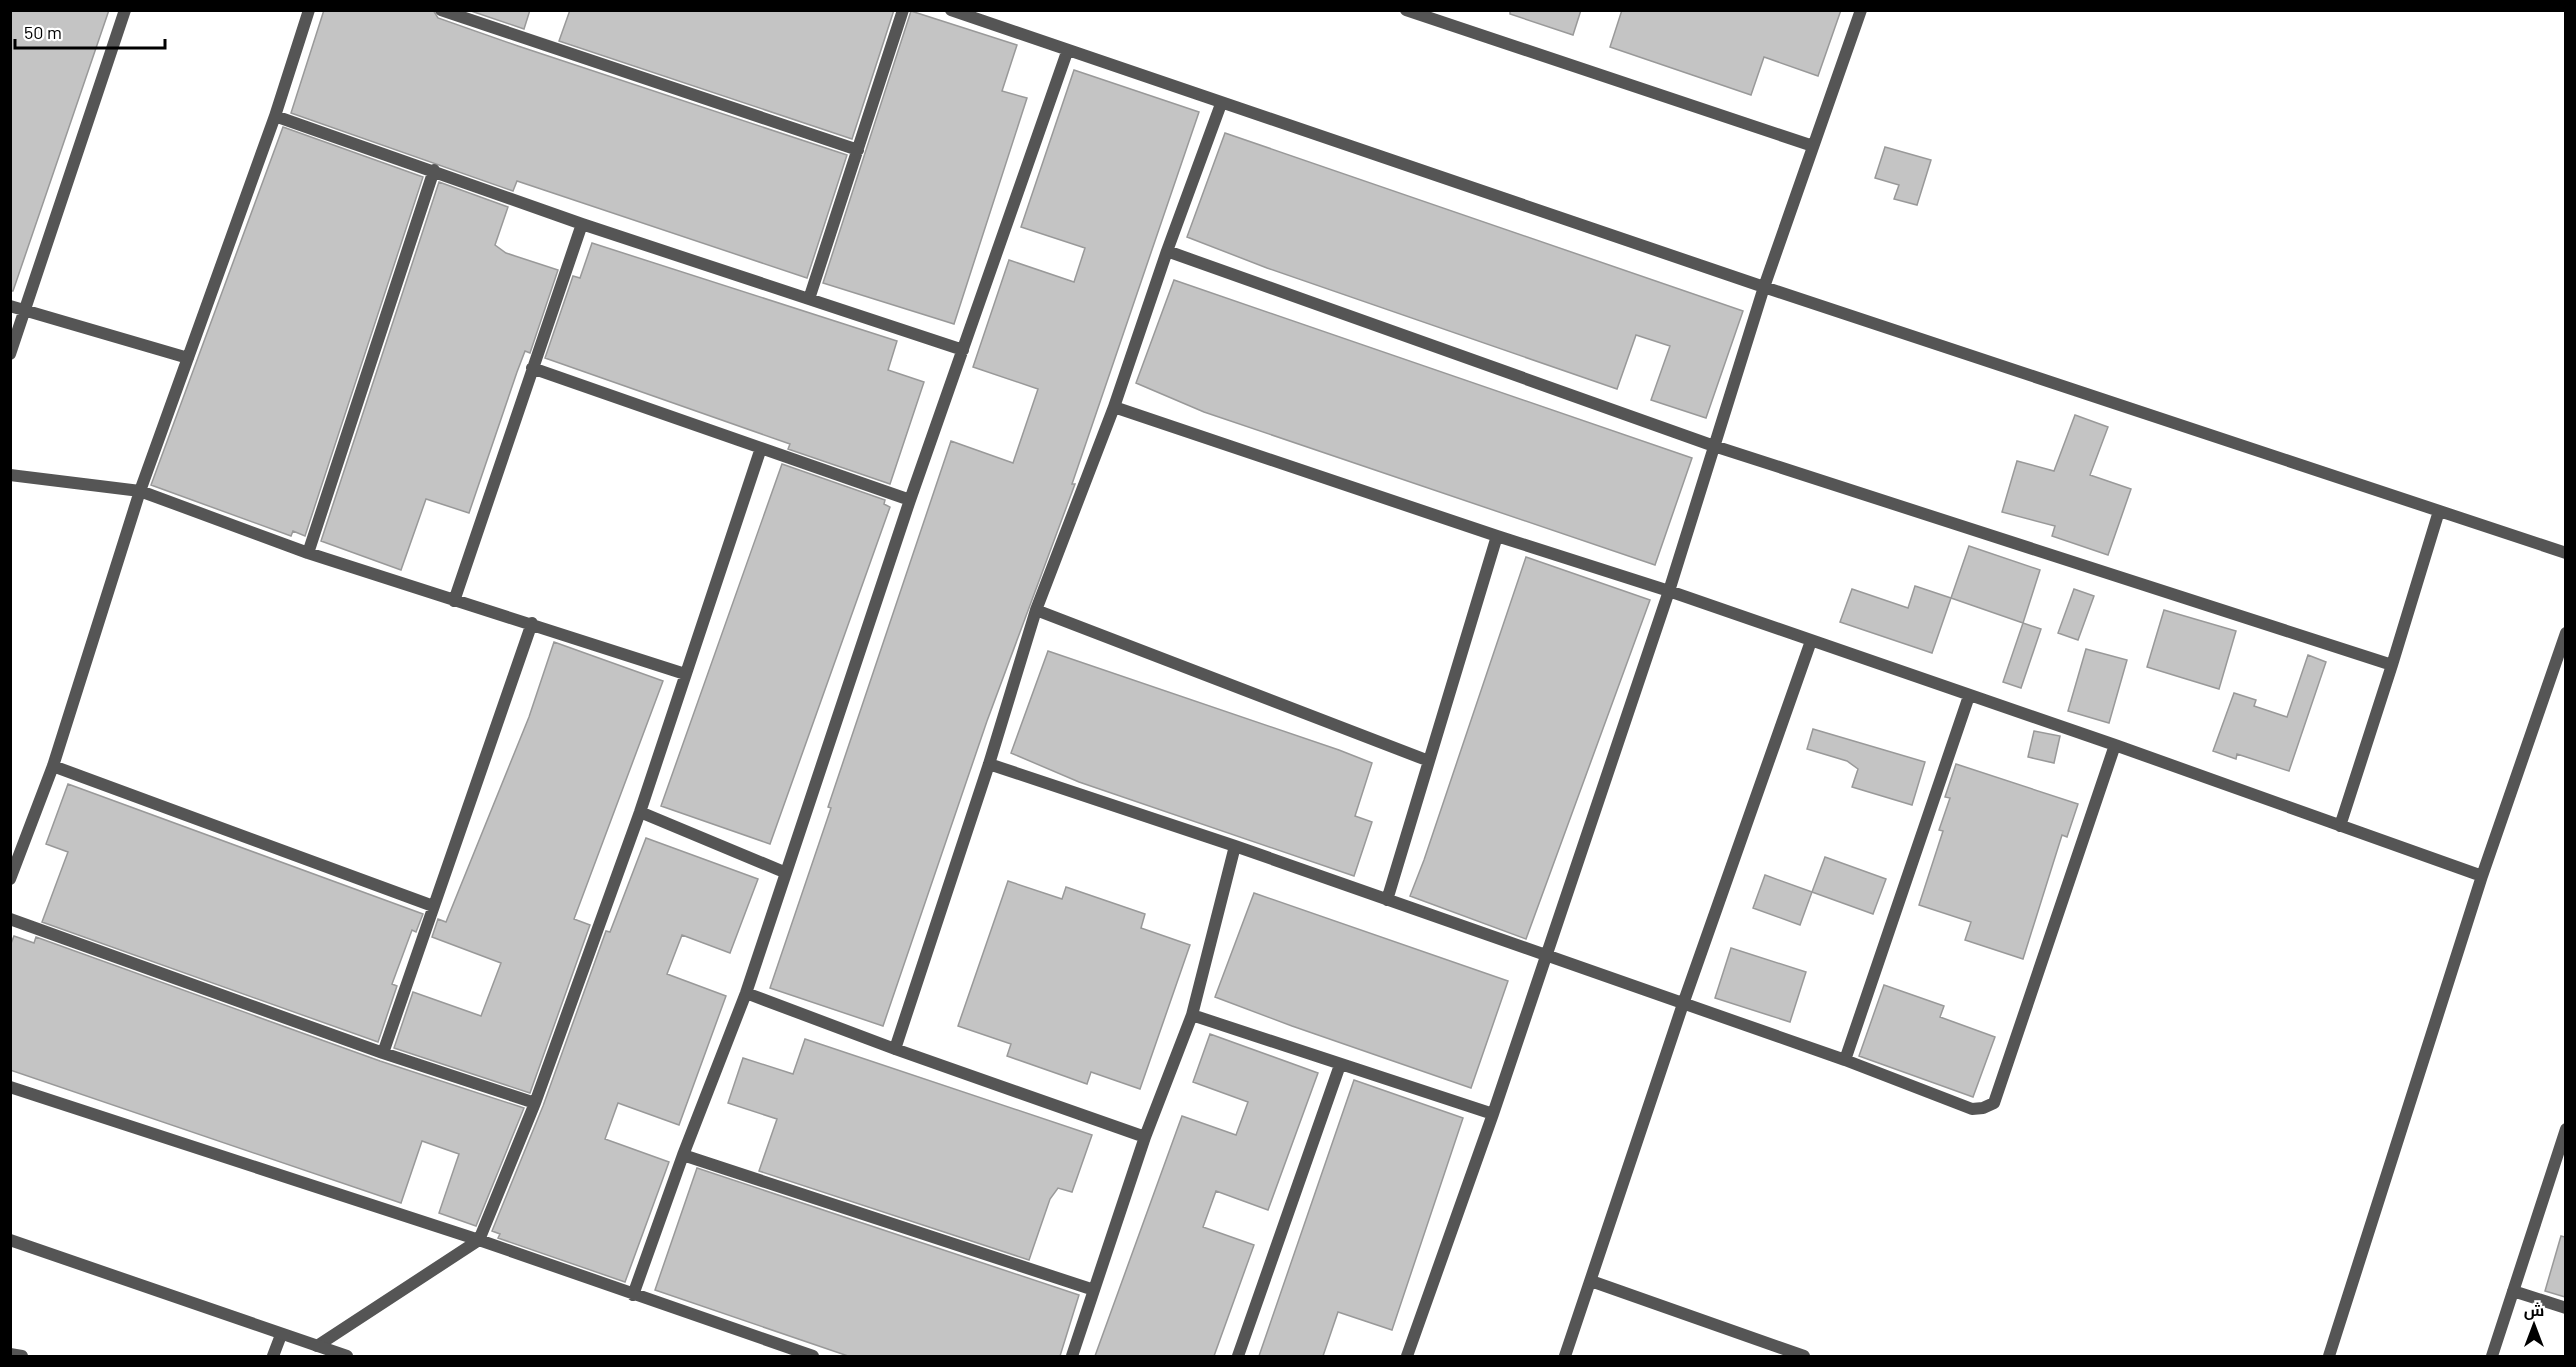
<svg xmlns="http://www.w3.org/2000/svg" width="2576" height="1367" viewBox="0 0 2576 1367" font-family="Barlow,Cairo,sans-serif">
	<style>
		.building { fill: #c4c4c4; stroke: #999; stroke-width: 1.5 }
		.lines { fill: none; stroke-linecap: round; stroke-linejoin: round }
		.minor { stroke: #555; stroke-width: 12 }
		.tertiary { stroke: #555; stroke-width: 12 }
	</style>
	<rect width="100%" height="100%" fill="#fff"/>
	<path class="building" d="M10 10H109L13 291H10Z
		M324 10H433L438 18 518 46 847 155 807 278 517 181 513 191 291 113Z
		M468 10H530L524 29Z
		M570 10H894L852 139 559 41Z
		M1510 10H1581L1573 35 1510 14Z
		M1622 10H1841L1818 76 1764 57 1751 95 1610 47Z
		M911 11 1017 45 1002 91 1027 98 954 324 823 283Z
		M1074 70 1199 112 1072 484H1075L987 721 883 1026 770 988 831 808 828 807 951 441 1013 463 1038 389 973 367 1009 260 1074 282 1085 248 1021 227Z
		M283 127 423 177 305 536 293 531 291 536 151 485Z
		M1225 133 1743 311 1706 418 1651 400 1670 346 1636 335 1617 389 1267 268 1187 237Z
		M1885 147 1931 160 1917 205 1894 199 1899 185 1875 178Z
		M439 182 508 207 495 245 506 253 558 270 530 353 525 351 517 372 469 513 426 499 401 570 321 541Z
		M592 243 897 341 888 370 924 382 890 484 788 449 790 444 545 358 573 276 580 278Z
		M1174 280 1692 458 1655 565 1204 412 1136 383Z
		M2075 415 2108 427 2090 475 2131 489 2108 555 2052 536 2055 526 2002 512 2017 461 2054 471Z
		M782 464 885 500 884 504 890 507 770 844 661 806Z
		M1969 546 2040 570 2023 623 2041 629 2021 688 2003 682 2023 623 1951 598 1932 653 1840 622 1852 589 1908 608 1915 586 1951 598Z
		M1526 557 1650 600 1526 939 1410 896 1424 860Z
		M2074 589 2094 596 2078 640 2058 633Z
		M2164 610 2236 631 2219 689 2147 667Z
		M554 642 663 681 574 919 590 925 530 1093 394 1048 413 992 481 1016 501 963 432 937 438 919 446 922 529 717Z
		M2086 649 2127 660 2109 723 2068 711Z
		M1048 651 1339 750 1372 763 1355 816 1372 822 1354 876 1079 782 1011 753Z
		M2308 655 2326 662 2289 771 2237 754 2236 759 2213 751 2234 693 2256 700 2254 706 2287 717Z
		M1813 729 1925 762 1912 805 1852 787 1858 769 1847 761 1807 749Z
		M2034 731 2060 736 2054 763 2028 757Z
		M1956 764 2078 804 2067 837 2062 835 2023 959 1965 940 1971 922 1919 905 1943 831 1939 830 1950 798 1945 797Z
		M68 784 423 914 416 932 412 930 392 984 397 986 378 1042 42 922 68 852 46 844Z
		M646 838 758 879 730 953 682 935 667 974 726 996 679 1125 618 1103 605 1139 669 1162 625 1282 498 1238 500 1234 492 1231 543 1106 606 931 610 932Z
		M1825 857 1886 879 1873 914 1812 892Z
		M1765 875 1812 892 1800 925 1753 908Z
		M1008 881 1062 899 1066 887 1145 914 1141 928 1190 945 1140 1089 1091 1072 1087 1084 1007 1056 1011 1044 958 1026Z
		M1254 893 1508 981 1471 1088 1292 1026 1215 997Z
		M14 936 34 943 36 937 380 1061 524 1108 476 1226 439 1213 459 1154 422 1141 401 1203 10 1070V946Z
		M1731 948 1806 972 1790 1022 1715 998Z
		M1884 985 1944 1006 1940 1017 1995 1037 1973 1097 1859 1056Z
		M1210 1034 1318 1073 1268 1210 1216 1191 1203 1227 1254 1245 1214 1356H1095L1182 1116 1236 1135 1248 1102 1193 1082Z
		M805 1039 1092 1135 1072 1192 1058 1188 1050 1199 1029 1260 759 1171 777 1119 728 1103 743 1058 793 1074Z
		M1354 1080 1463 1118 1392 1330 1338 1312 1323 1356H1259Z
		M697 1168 1079 1295 1060 1356H848L655 1290Z
		M2561 1236 2565 1237V1297L2545 1291Z"/>
	<g class="lines">
		<path class="minor" d="M441 10 858 150
			M951 10 1764 287 2566 553
			M1406 10 1813 146
			M275 116 582 224 963 350
			M1167 251 1714 446 2392 665
			M809 299 903 10
			M10 306 188 358
			M10 354 125 10
			M532 368 910 500
			M1114 407 1497 536 1669 591 2115 745 2482 876
			M10 475 140 491 308 553 685 674
			M308 553 434 170
			M454 601 582 224
			M1036 610 1429 761
			M989 764 1235 846 1845 1060 1972 1109 1983 1108 1994 1103 2115 745
			M53 766 433 906
			M640 812 784 872
			M2340 826 2392 665 2439 511
			M10 879 53 766 140 491 275 116 309 10
			M1387 900 1497 536
			M10 919 383 1053 535 1103
			M746 993 895 1049 1145 1137
			M1192 1015 1493 1114
			M895 1049 989 764 1036 610 1114 407 1167 251 1221 104
			M383 1053 532 623
			M1845 1060 1969 696
			M10 1087 479 1240 813 1356
			M683 1155 1094 1290
			M1591 1281 1804 1356
			M2513 1291 2566 1308
			M633 1295 683 1155 746 993 910 500 1067 52
			M317 1346 479 1240 535 1103 640 812 761 448
			M10 1354 22 1356
			M273 1356 281 1335
			M1072 1356 1145 1137 1192 1015 1235 846
			M1238 1356 1340 1065
			M1407 1356 1493 1114 1669 591 1764 287 1861 10
			M1565 1356 1683 1004 1811 641
			M2329 1356 2482 876 2566 633
			M2492 1356 2566 1129"/>
		<path class="tertiary" d="M10 1240 347 1356"/>
	</g>
	<rect width="2576" height="1367" fill="none" stroke="#000000" stroke-width="24"/>
	<g transform="translate(2534 1325)" stroke="#ffffff" stroke-width="4.5" paint-order="stroke">
	<path d="M0-4.5L10 22L0 15L-10 22Z" fill="#000000"/>
	<text y="-9" font-size="16" font-weight="bold" text-anchor="middle" fill="#000000">ش</text>
	</g>
	<path d="M15 39v9h150v-9" fill="none" stroke="#000000" stroke-width="3"/>
	<text x="24" y="39" font-size="18" fill="#000000" stroke="#ffffff" stroke-width="4.5" paint-order="stroke">50 m</text>
</svg>
